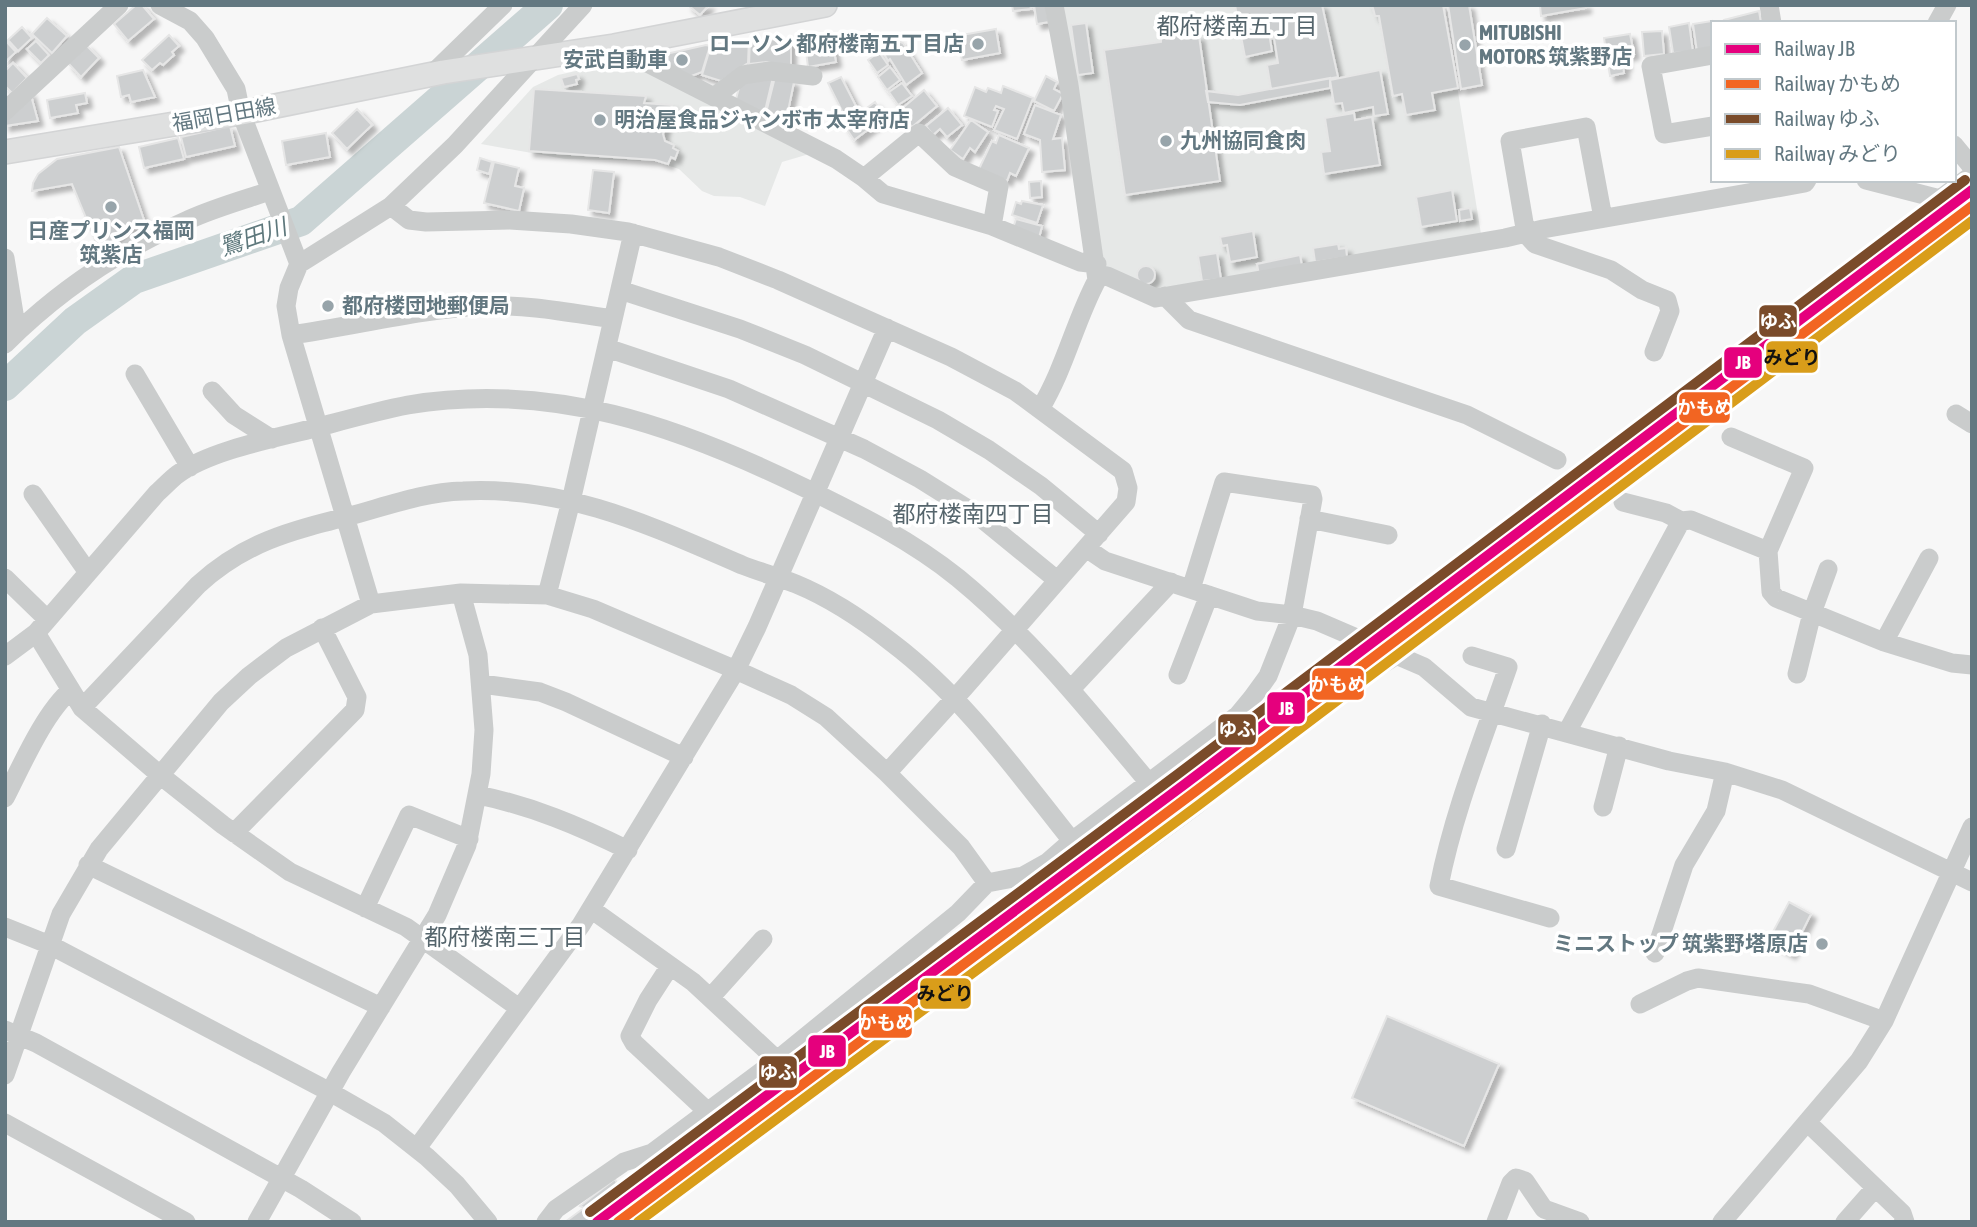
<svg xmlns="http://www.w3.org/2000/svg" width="1977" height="1227" viewBox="0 0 1977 1227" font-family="'Asap Condensed','Noto Sans JP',sans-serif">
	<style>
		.built { fill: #e6e8e7 }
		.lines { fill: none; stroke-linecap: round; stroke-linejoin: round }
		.river { stroke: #cad4d5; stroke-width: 30 }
		.building { fill: #cdcfd0; stroke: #e6e6e6; stroke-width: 2; filter: url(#shadow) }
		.major-casing { stroke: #d3d4d5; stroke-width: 26 }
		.minor { stroke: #cacccc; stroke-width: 19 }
		.major { stroke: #dfe0e0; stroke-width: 23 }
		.rail-1-casing { stroke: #fff; stroke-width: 16 }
		.rail-2-casing { stroke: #fff; stroke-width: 16 }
		.rail-3-casing { stroke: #fff; stroke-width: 16 }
		.rail-4-casing { stroke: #fff; stroke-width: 16 }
		.rail-1 { stroke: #e5007d; stroke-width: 10 }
		.rail-2 { stroke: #f26522; stroke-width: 10 }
		.rail-3 { stroke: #7a4b2a; stroke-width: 10 }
		.rail-4 { stroke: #d99d1a; stroke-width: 10 }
		.poi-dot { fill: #97a4aa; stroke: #fff; stroke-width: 2.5 }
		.labels { text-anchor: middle; stroke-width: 7; stroke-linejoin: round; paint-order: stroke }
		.poi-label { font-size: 21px; font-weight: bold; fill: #637881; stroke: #fff; text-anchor: start }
		.street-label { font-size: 21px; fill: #637881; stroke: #fff }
		.neighbourhood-label { font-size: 23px; fill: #55656c; stroke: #fff }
		.water-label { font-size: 23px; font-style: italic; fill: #5e787c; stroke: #fff }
		.line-badge { stroke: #fff; stroke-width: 2.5 }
		.badge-label { font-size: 19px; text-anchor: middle; font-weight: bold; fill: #fff }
		.pale-badge-label { font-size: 19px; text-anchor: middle; font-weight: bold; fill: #111 }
	</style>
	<defs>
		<filter id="shadow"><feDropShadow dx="5" dy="5" stdDeviation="2" flood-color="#0004"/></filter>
	</defs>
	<rect width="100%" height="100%" fill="#f7f7f7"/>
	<path class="built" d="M1061 5H1444L1481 234 1153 293 1105 270Z
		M634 58 816 152 782 162 765 206 740 197 714 196 702 191 679 169 654 161 565 159 481 144 533 87 558 75Z"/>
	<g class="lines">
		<path class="river" d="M5 386 75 321 134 279 301 221 548 5"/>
	</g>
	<path class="building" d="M136 5H142L154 19 128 41 114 24Z
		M688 5H709L700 15Z
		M1012 5H1030L1031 9 1013 11Z
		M1034 5H1046L1049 22 1037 24Z
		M1235 5H1322L1338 77 1271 89 1267 65 1278 63 1274 38 1270 39 1272 51 1245 57Z
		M1370 5H1443L1458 88 1432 93 1435 110 1406 115 1402 94 1393 96 1379 16H1375L1373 8Z
		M1448 5H1469L1482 85 1461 89Z
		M1540 5H1586V8L1541 16Z
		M1759 11 1761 23H1725L1724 20Z
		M47 18 67 36 52 53 32 34Z
		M1712 21V50L1697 52 1693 24Z
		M1086 23 1093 73 1078 75 1071 25Z
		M1689 23 1693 52 1673 53 1669 27Z
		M22 27 32 38 18 51 8 40Z
		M996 29 1000 53 962 60 956 36Z
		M1662 31 1664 54 1644 56 1642 32Z
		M1182 34V39L1199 36 1220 181 1125 195 1104 50 1161 42V37Z
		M1630 34 1634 54 1625 56 1626 66H1623L1624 73 1610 76 1604 38Z
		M169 35 179 46 172 52 174 55 163 65 160 63 152 70 142 60Z
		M888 37 903 43 922 73 906 85 890 59 888 61 882 50 873 49Z
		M749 39 748 63 721 81 702 75 711 45Z
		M791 39V68L767 62 749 64 750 40Z
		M6 41 16 52 5 62V42Z
		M36 41 49 55 41 63 27 49Z
		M86 45 99 58 81 77 68 63Z
		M706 45 710 46 702 72 686 78 659 65 657 56Z
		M833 46 836 62 808 67 806 51Z
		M879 52 888 65 877 73 868 60Z
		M13 63 27 78 12 93 5 86V71Z
		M890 67 900 80 887 90 878 77Z
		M143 70 155 97 131 102 129 95 121 97 117 76Z
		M1380 70 1388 114 1374 116 1373 107 1344 113 1342 103 1334 104 1330 80Z
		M577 74 579 79 576 80 577 84 564 87 561 78Z
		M1046 76 1057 82 1054 89 1063 94 1054 111 1034 101Z
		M773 77 764 115 736 99 740 84Z
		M775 77 794 82 787 116H785L783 121 765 117Z
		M841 77 858 110 845 117 828 83Z
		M1330 78V88L1240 105 1208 102 1206 91 1238 95Z
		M902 83 912 96 898 105 889 92Z
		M1003 86 1033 98 1017 139 994 130 1004 109 996 106 994 110 998 111 992 127 964 116 975 87 986 92 988 88 1001 93Z
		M534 89 646 96 644 103 672 105 663 134 665 141 674 145 673 148 678 151 675 159 671 157 668 164 655 160 529 151Z
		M924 90 937 106 912 127 899 111Z
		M30 92 38 121 5 126V117Z
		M85 93 87 103 76 105 78 113 50 118 47 100Z
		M875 102 885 117 854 140 844 125Z
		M1035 105 1061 115 1053 139 1062 138 1065 170 1042 172 1040 140 1024 134Z
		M948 108 962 125 947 137 940 129 933 135 926 126Z
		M357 109 372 125 347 149 332 133Z
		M1354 113 1355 120 1372 117 1380 165 1324 174 1321 152 1330 151 1325 118Z
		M971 120 988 132 975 152 970 148 963 159 950 150Z
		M230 126 235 146 186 157 181 137Z
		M326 133 330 157 286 165 282 141Z
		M999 135 1029 148 1016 176 1010 173 1007 181 979 169 992 141 996 143Z
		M178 138 184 159 144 168 139 147Z
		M119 147 145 223 126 231 115 241 98 247 72 184 32 191 33 183 38 174 57 159Z
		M480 158 492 162 489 174 477 170Z
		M494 162 519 168 515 186 524 188 519 211 484 203Z
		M593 170 614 172 609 213 588 210Z
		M1041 181 1042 197 1030 198 1029 182Z
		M1452 190 1457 221 1421 227 1416 197Z
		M1022 201 1043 205 1037 223 1012 215 1016 202 1021 204Z
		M1470 208 1472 219 1460 221 1459 210Z
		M1016 219 1042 226 1039 238 1012 231Z
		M1253 231 1257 257 1230 262 1227 245 1222 246 1220 237Z
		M1338 244 1339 249 1346 248 1347 257 1315 262 1313 248Z
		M1217 253 1221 279 1202 281 1198 256Z
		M1300 255 1302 266 1259 275 1257 264Z
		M1137 275a9 9 0 1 1 18 0a9 9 0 1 1-18 0Z
		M1789 902 1811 914 1791 954 1768 941Z
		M1387 1016 1499 1064 1464 1146 1352 1098Z
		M640 1173 644 1180 589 1222H565L584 1208 580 1206 615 1179 618 1186Z"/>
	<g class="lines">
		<defs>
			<path id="major" d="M5 152 241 113 443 72 614 46 825 5"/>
		</defs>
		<use href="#major" class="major-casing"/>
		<path class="minor" d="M160 5 190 21 205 38 236 89 241 113 299 264
			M1769 5 1772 23
			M1937 23 1947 5
			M614 46 836 159 864 178 883 194 992 226 1080 262 1097 264
			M1713 55 1651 66 1664 134 1713 126
			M432 74 503 5
			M715 96 743 75 770 71 813 76
			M5 111 119 5
			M1954 145 1972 167
			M864 178 919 133 955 167 999 186 992 226
			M1866 180 1940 199 1972 175
			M391 206 409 220 426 222 510 220 571 224 628 232 719 257 778 280 951 357 1015 391 1123 471 1128 488 1126 502 964 688 887 773
			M1603 218 1586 127 1510 141 1526 234 1535 244 1611 270 1642 290 1667 300 1670 311 1654 352
			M5 258 17 332
			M1097 274 1107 276 1156 298 1505 238 1543 229 1805 183 1807 180
			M620 290 740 329 805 355 938 420 989 450 1041 486 1099 534
			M1165 296 1189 320 1467 415 1557 460
			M291 335C356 326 419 309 484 306 527 304 571 313 613 319
			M5 344C58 291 119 250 188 220 214 208 243 200 270 191
			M607 348 729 389 864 449 920 479 976 514 1057 580
			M135 374 190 467
			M212 391 234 415 272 439
			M1040 409C1065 368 1075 321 1097 280L1069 85 1054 5
			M1956 414 1972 424
			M1731 437 1804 468 1768 551 1771 592 1776 598 1884 642 1952 663 1972 665
			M33 494 87 571
			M1623 502 1666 513 1681 521
			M1309 519 1388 535
			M1086 548 1105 561 1257 611 1292 615 1317 621 1424 667 1471 707 1669 761 1725 772 1782 790 1972 882
			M5 578 47 619
			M547 595 571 501 633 233
			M371 604 291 335 286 306 289 288 299 264 391 206 455 145 583 5
			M36 633 82 708 160 775 223 825 290 872 406 927 519 1008
			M1884 642 1929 558
			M5 656 36 633 157 493C164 487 171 479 178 474 213 448 288 436 330 424 356 417 382 410 408 405 552 381 678 426 805 488 858 514 911 540 958 578 1030 637 1089 711 1149 783
			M1472 656 1508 667C1483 740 1454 810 1439 886L1550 918
			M1797 674 1812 613 1828 569
			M1178 675 1209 595
			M482 684 540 692 566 702 684 757
			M1071 689 1171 582
			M82 708 198 585C245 542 290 531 350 516 387 506 424 492 463 491 567 486 649 525 742 565 760 572 778 577 796 584 830 598 863 620 891 642 964 697 1016 771 1072 841
			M1567 732 1681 521 1691 520 1768 551
			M478 795C532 806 579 826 628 850
			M5 798C21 767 44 713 71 690
			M1603 807 1619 746
			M234 833 355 710 357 697 322 628
			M1506 849 1542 724
			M88 865 381 1007
			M365 908 409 815 469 839
			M591 909 693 982 777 1060
			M5 927 50 945 330 1092 384 1123 427 1157 457 1185 488 1222
			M1004 947 1195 806 1341 690 1397 655
			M1655 953 1684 865 1716 811 1725 772
			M670 966 648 1000 630 1036 634 1043 707 1111
			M710 998 763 939
			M1640 1004 1687 981 1698 978 1809 994 1884 1021
			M5 1030 36 1043 301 1189 352 1222
			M5 1075 61 914 99 849 221 702 249 676 286 648 371 604 461 593 547 595 593 609 736 670 791 695 826 717 887 773 961 847 987 883
			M5 1123 186 1222
			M1808 1123 1902 1213 1905 1222
			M417 1148 581 925 736 670 757 627 887 328
			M257 1222 341 1072 437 915 467 845 481 774 484 730 478 655 461 593
			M546 1222 556 1209 624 1162 652 1153 777 1060 958 913 987 883 1023 876 1048 862 1072 841 1238 715 1252 698 1268 676 1292 615 1313 499 1312 495 1224 482 1191 589
			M1496 1222 1511 1183 1516 1178 1525 1181 1544 1209 1580 1222
			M1722 1222 1859 1061 1884 1021 1972 827
			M1845 1222 1875 1188"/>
		<use href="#major" class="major"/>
		<defs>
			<path id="rail-1" d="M597 1222 1185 784 1972 190"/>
			<path id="rail-2" d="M618 1222 1192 794 1972 206"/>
			<path id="rail-3" d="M590 1212 1178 774 1965 180"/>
			<path id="rail-4" d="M638 1222 1200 804 1972 221"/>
		</defs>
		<use href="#rail-1" class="rail-1-casing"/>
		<use href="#rail-2" class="rail-2-casing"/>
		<use href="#rail-3" class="rail-3-casing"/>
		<use href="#rail-4" class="rail-4-casing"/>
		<use href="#rail-1" class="rail-1"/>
		<use href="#rail-2" class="rail-2"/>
		<use href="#rail-3" class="rail-3"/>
		<use href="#rail-4" class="rail-4"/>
	</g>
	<g class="poi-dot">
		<circle cx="978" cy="44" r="7"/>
		<circle cx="1465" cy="45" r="7"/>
		<circle cx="682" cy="60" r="7"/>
		<circle cx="600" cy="120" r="7"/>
		<circle cx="1166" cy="141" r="7"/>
		<circle cx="111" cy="207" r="7"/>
		<circle cx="328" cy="306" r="7"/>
		<circle cx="1822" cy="944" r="7"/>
	</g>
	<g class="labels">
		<g class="poi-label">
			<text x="1479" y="40">MITUBISHI<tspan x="1479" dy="24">MOTORS 筑紫野店</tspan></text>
			<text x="964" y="51" text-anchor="end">ローソン 都府楼南五丁目店</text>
			<text x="668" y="67" text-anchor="end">安武自動車</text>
			<text x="614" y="127">明治屋食品ジャンボ市 太宰府店</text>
			<text x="1180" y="148">九州協同食肉</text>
			<text x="111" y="238" text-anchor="middle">日産プリンス福岡<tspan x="111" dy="24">筑紫店</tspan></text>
			<text x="342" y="313">都府楼団地郵便局</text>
			<text x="1808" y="951" text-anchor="end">ミニストップ 筑紫野塔原店</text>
		</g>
		<g class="street-label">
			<text transform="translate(224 115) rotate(-10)" y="7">福岡日田線</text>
		</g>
		<g class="neighbourhood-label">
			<text x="1237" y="34">都府楼南五丁目</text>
			<text x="973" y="522">都府楼南四丁目</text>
			<text x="505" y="945">都府楼南三丁目</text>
		</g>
		<g class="water-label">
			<text transform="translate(253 237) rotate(-19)" y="8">鷺田川</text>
		</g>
	</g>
	<g class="line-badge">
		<rect x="1758" y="304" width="40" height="34" rx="7" fill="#7a4b2a"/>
		<rect x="1765" y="340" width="54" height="34" rx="7" fill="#d99d1a"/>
		<rect x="1723" y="346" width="40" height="33" rx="7" fill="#e5007d"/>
		<rect x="1678" y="391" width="53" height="33" rx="7" fill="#f26522"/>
		<rect x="1311" y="667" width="54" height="34" rx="7" fill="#f26522"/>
		<rect x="1266" y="691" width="40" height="34" rx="7" fill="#e5007d"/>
		<rect x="1217" y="713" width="40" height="33" rx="7" fill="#7a4b2a"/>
		<rect x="919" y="977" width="53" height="33" rx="7" fill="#d99d1a"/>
		<rect x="860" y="1005" width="53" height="34" rx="7" fill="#f26522"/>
		<rect x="807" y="1034" width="40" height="34" rx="7" fill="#e5007d"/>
		<rect x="758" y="1055" width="40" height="34" rx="7" fill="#7a4b2a"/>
	</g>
	<g class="badge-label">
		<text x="1778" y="328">ゆふ</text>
		<text x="1743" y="369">JB</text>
		<text x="1705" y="414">かもめ</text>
		<text x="1338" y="691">かもめ</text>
		<text x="1286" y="715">JB</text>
		<text x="1237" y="736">ゆふ</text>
		<text x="886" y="1029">かもめ</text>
		<text x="827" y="1058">JB</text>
		<text x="778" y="1079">ゆふ</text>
	</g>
	<g class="pale-badge-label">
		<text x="1792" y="364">みどり</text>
		<text x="945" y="1000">みどり</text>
	</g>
	<rect width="1977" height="1227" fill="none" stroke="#637881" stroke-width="14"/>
	<rect x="1711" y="21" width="245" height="161" fill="#ffffff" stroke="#c1c9cd" stroke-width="2"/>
	<rect x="1725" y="44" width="35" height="10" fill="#e5007d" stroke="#c1c9cd" stroke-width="2"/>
	<text x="1774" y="56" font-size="21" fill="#637881">Railway JB</text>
	<rect x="1725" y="79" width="35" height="10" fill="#f26522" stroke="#c1c9cd" stroke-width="2"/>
	<text x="1774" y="91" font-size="21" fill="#637881">Railway かもめ</text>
	<rect x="1725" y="114" width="35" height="10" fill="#7a4b2a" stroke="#c1c9cd" stroke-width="2"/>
	<text x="1774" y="126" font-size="21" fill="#637881">Railway ゆふ</text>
	<rect x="1725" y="149" width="35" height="10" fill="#d99d1a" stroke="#c1c9cd" stroke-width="2"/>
	<text x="1774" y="161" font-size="21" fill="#637881">Railway みどり</text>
</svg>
